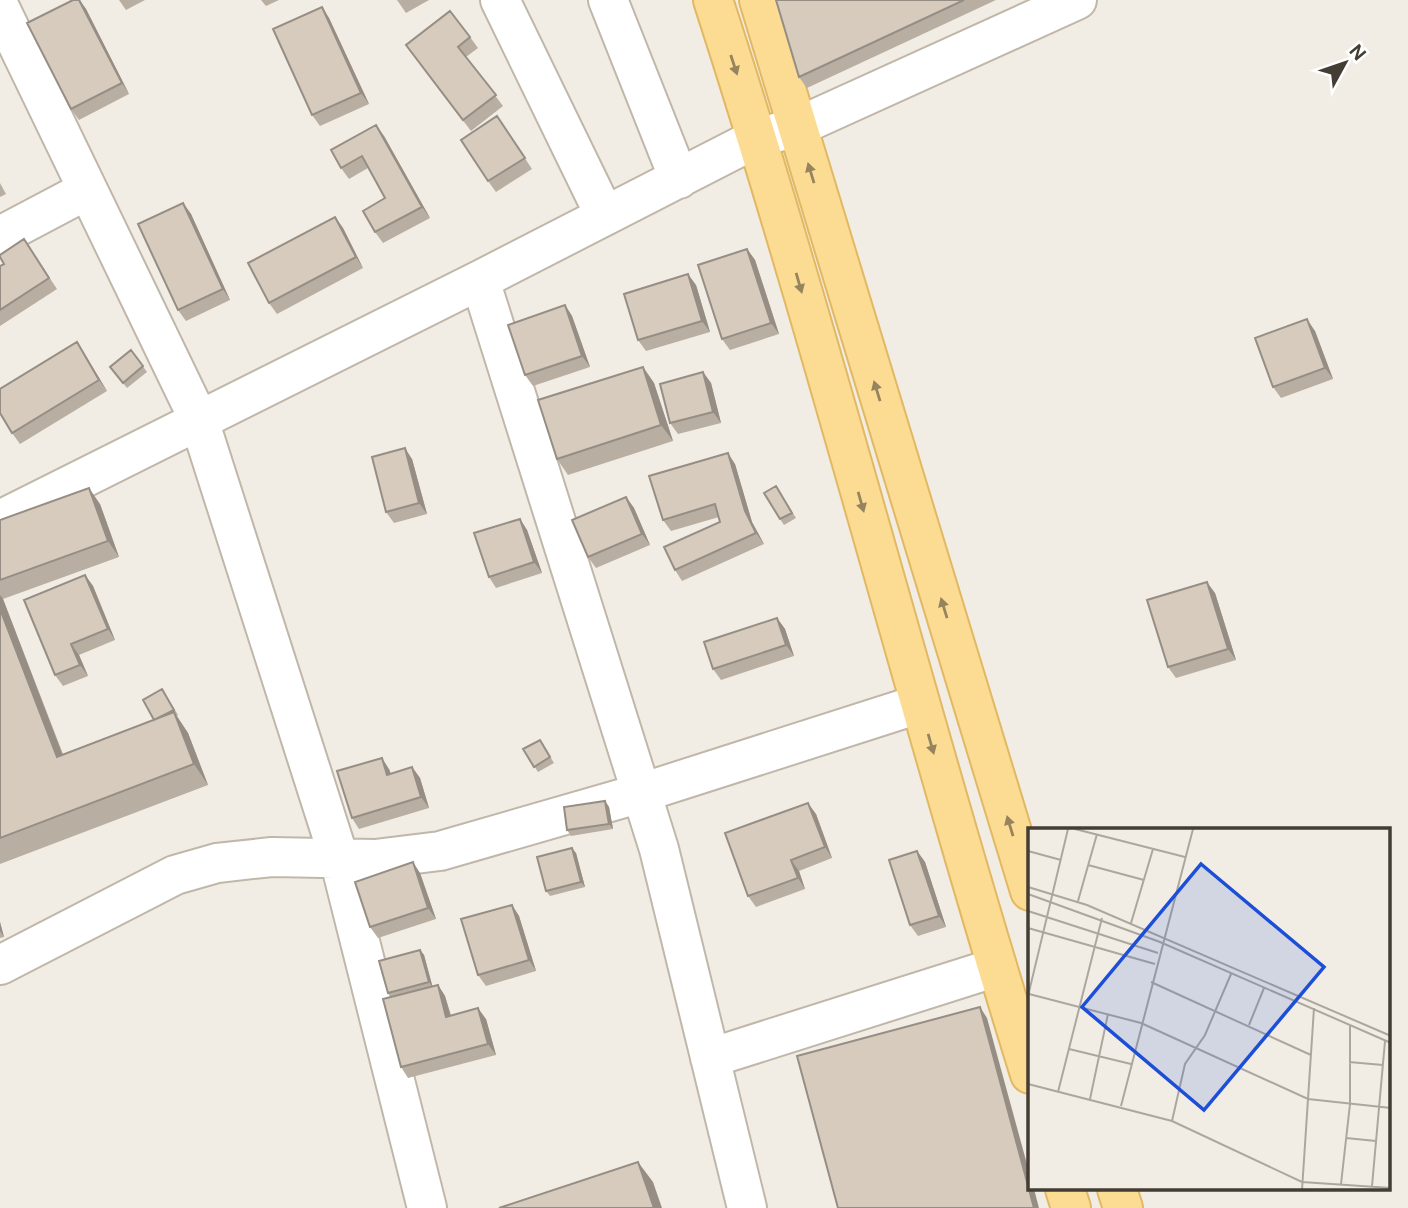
<svg xmlns="http://www.w3.org/2000/svg" width="1408" height="1208" viewBox="0 0 1408 1208" font-family="'DM Sans',sans-serif">
	<style>
		.lines { fill: none; stroke-linecap: round; stroke-linejoin: round }
		.minor-casing { stroke: #c0b7aa; stroke-width: 42 }
		.major-casing { stroke: #e1b863; stroke-width: 42 }
		.minor { stroke: #fff; stroke-width: 38 }
		.major { stroke: #fcdb92; stroke-width: 38 }
		.wall { fill: #b8afa2 }
		.shaded-wall { fill: #968e84 }
		.building { fill: #d6cbbc; stroke: #968e84; stroke-width: 2 }
		.oneway { fill: #96845e }
		.inset-road { fill: none; stroke: #aca79e; stroke-width: 2 }
		.view { fill: #1d4ed8; fill-opacity: 0.15; stroke: #1d4ed8; stroke-width: 3.5 }
		.inset-edge { fill: none; stroke: #433d34; stroke-width: 3.5 }
	</style>
	<rect width="100%" height="100%" fill="#f2ede4"/>
	<g class="lines">
		<defs>
			<path id="minor" d="M500 0 605 216
				M608 0 679 179
				M0 8 199 420 339 858 427 1208
				M0 236 87 190
				M480 280 659 849 747 1208
				M0 520 480 280 757 138 797 127 1077 0
				M0 965 175 875 217 863 272 857 375 859 440 851 641 793 919 704
				M710 1058 997 967"/>
			<path id="major" d="M713 0C828 355 919 718 1030 1074
				M759 0 1030 891
				M1065 1189 1071 1208
				M1117 1189 1123 1208"/>
		</defs>
		<use href="#minor" class="minor-casing"/>
		<use href="#major" class="major-casing"/>
		<use href="#minor" class="minor"/>
		<use href="#major" class="major"/>
	</g>
	<path class="wall" d="M80 0 86 9 129 94 79 120 71 109Z
		M119 0H145L126 10Z
		M261 0H279L266 6Z
		M397 0H429L406 13Z
		M776 0H996L807 88 799 77Z
		M322 7 329 18 369 104 320 126 312 115Z
		M470 37 478 48 466 57 503 106 471 131 414 56Z
		M497 116 532 169 496 192 488 181Z
		M384 136 430 218 383 243 375 232 385 198 368 168 349 179 341 168Z
		M0 183 6 194 0 197Z
		M183 203 191 214 230 300 186 321 178 310Z
		M335 217 343 228 363 268 277 314 269 303Z
		M24 239 57 289 0 326V266L4 264Z
		M747 249 755 260 779 334 730 350 722 339Z
		M696 285 710 332 646 351 638 340Z
		M565 305 572 316 590 367 533 386 525 375Z
		M1315 331 1333 379 1281 398 1273 387Z
		M77 342 107 391 20 444 12 433Z
		M131 350 147 372 127 388 110 367Z
		M643 367 654 383 673 441 568 475 557 459Z
		M703 372 711 383 721 423 678 434 670 423Z
		M412 459 427 514 394 523 386 512Z
		M735 464 752 522 764 544 682 581 675 570 720 522 719 517 671 531 663 520Z
		M776 486 796 518 784 525 780 519Z
		M626 497 634 508 650 545 596 568 588 557Z
		M100 504 119 557 3 599 63 754 154 720 162 689 178 715 177 716 188 733 208 785 0 864V520Z
		M520 519 527 530 542 573 496 588 489 577Z
		M85 575 93 586 115 640 79 655 88 676 63 686 55 675Z
		M1215 593 1236 660 1176 678 1168 667Z
		M777 618 785 629 794 656 721 680 713 669Z
		M540 740 554 763 538 772 523 749Z
		M412 767 420 778 429 808 359 829 352 818 389 769 391 774Z
		M605 801 609 807 613 829 571 836 567 830Z
		M816 814 832 858 799 871 805 889 756 907 748 896Z
		M917 851 925 862 946 927 918 936 910 925Z
		M576 853 585 887 550 896 546 891Z
		M420 873 436 919 378 938 370 927Z
		M512 905 519 916 536 971 486 986 478 975Z
		M0 922 4 937 0 938Z
		M420 950 424 955 432 986 438 985 445 996 451 1015 486 1019 496 1055 408 1078 401 1067 390 997 388 993Z"/>
	<path class="shaded-wall" d="M79 0 86 9 129 94 122 83Z
		M322 7 329 18 369 104 361 93Z
		M376 125 384 136 430 218 422 207Z
		M183 203 191 214 230 300 223 289Z
		M335 217 343 228 363 268 356 257Z
		M747 249 755 260 779 334 771 323Z
		M688 274 696 285 710 332 702 321Z
		M565 305 572 316 590 367 582 356Z
		M1307 319 1315 331 1333 379 1325 368Z
		M77 342 84 353 107 391 99 380Z
		M643 367 654 383 673 441 661 425Z
		M703 372 711 383 721 423 713 412Z
		M405 448 412 459 427 514 419 503Z
		M728 453 735 464 752 522 764 544 756 533 745 511Z
		M89 488 100 504 119 557 108 541Z
		M626 497 634 508 650 545 642 534Z
		M520 519 527 530 542 573 534 562Z
		M85 575 93 586 115 640 108 629Z
		M1207 582 1215 593 1236 660 1228 649Z
		M0 595 3 599 71 777 57 757 0 609Z
		M777 618 785 629 794 656 786 645Z
		M71 644 79 655 88 676 80 665Z
		M174 712 188 733 208 785 194 764Z
		M382 758 389 769 395 786 387 775Z
		M412 767 420 778 429 808 421 797Z
		M605 801 609 807 613 829 609 824Z
		M808 803 816 814 832 858 825 847Z
		M572 848 576 853 585 887 581 882Z
		M917 851 925 862 946 927 939 916Z
		M791 860 799 871 805 889 798 878Z
		M413 862 420 873 436 919 428 908Z
		M512 905 519 916 536 971 529 960Z
		M0 922 4 937 0 931Z
		M420 950 424 955 433 988 429 982Z
		M438 985 445 996 454 1028 446 1017Z
		M980 1007 987 1018 1030 1175V1189H1034L1039 1208H1034Z
		M478 1008 486 1019 496 1055 488 1044Z
		M638 1162 653 1182 662 1208H654Z"/>
	<path class="building" d="M73 0H79L122 83 71 109 27 23Z
		M776 0H964L799 77Z
		M322 7 361 93 312 115 273 29Z
		M450 11 470 37 458 47 496 95 463 120 406 45Z
		M497 116 525 158 488 181 461 140Z
		M376 125 422 207 375 232 363 211 385 198 362 156 341 168 331 150Z
		M183 203 223 289 178 310 138 224Z
		M335 217 356 257 269 303 248 263Z
		M24 239 49 278 0 310V266L4 264 0 257V255Z
		M747 249 771 323 722 339 698 265Z
		M688 274 702 321 638 340 624 294Z
		M565 305 582 356 525 375 508 325Z
		M1307 319 1325 368 1273 387 1255 338Z
		M77 342 99 380 12 433 0 413V389Z
		M131 350 143 366 123 383 110 367Z
		M643 367 661 425 557 459 538 400Z
		M703 372 713 412 670 423 660 384Z
		M405 448 419 503 386 512 372 457Z
		M728 453 745 511 756 533 675 570 664 547 720 522 715 504 663 520 649 476Z
		M776 486 792 513 780 519 764 493Z
		M89 488 108 541 0 580V520Z
		M626 497 642 534 588 557 572 520Z
		M520 519 534 562 489 577 474 533Z
		M85 575 108 629 71 644 80 665 55 675 24 600Z
		M1207 582 1228 649 1168 667 1147 600Z
		M0 609 57 757 174 712 194 764 0 838Z
		M777 618 786 645 713 669 704 642Z
		M162 689 174 710 154 720 143 700Z
		M540 740 550 757 534 767 523 749Z
		M382 758 387 775 412 767 421 797 352 818 337 771Z
		M605 801 609 824 567 830 564 807Z
		M808 803 825 847 791 860 798 878 748 896 725 833Z
		M572 848 581 882 546 891 537 857Z
		M917 851 939 916 910 925 889 860Z
		M413 862 428 908 370 927 355 882Z
		M512 905 529 960 478 975 461 919Z
		M420 950 429 982 388 993 379 961Z
		M438 985 446 1017 478 1008 488 1044 401 1067 383 999Z
		M980 1007 1034 1208H838L797 1056Z
		M638 1162 654 1208H499Z"/>
	<defs><path id="oneway-solid" d="M-6-.8H1V-3.2L6.5 0L1 3.2V.8H-6Z" transform="scale(1.75)"/></defs>
	<g class="oneway">
		<use href="#oneway-solid" transform="translate(734 65) rotate(72)"/>
		<use href="#oneway-solid" transform="translate(811 173) rotate(-107)"/>
		<use href="#oneway-solid" transform="translate(799 283) rotate(74)"/>
		<use href="#oneway-solid" transform="translate(877 391) rotate(-107)"/>
		<use href="#oneway-solid" transform="translate(861 502) rotate(74)"/>
		<use href="#oneway-solid" transform="translate(944 608) rotate(-107)"/>
		<use href="#oneway-solid" transform="translate(931 744) rotate(74)"/>
		<use href="#oneway-solid" transform="translate(1010 826) rotate(-107)"/>
	</g>
	<g transform="translate(1028 828)">
		<rect width="362" height="362" fill="#f2ede4"/>
		<path class="inset-road" d="M47 1 157 29M0 23 33 32M60 37 116 52M0 59 59 77 363 208M0 66 132 114 363 215M50 73 69 6M0 83 130 125M103 95 125 21M0 100 127 136M123 154 283 227M1 166 113 195 280 271 363 280M0 168 40 1M221 197 236 160M41 221 103 236M321 234 355 237M0 256 144 293 274 354 363 360M30 264 74 90M62 271 80 186M93 278 165 1M144 293 157 236 177 207 203 146M318 310 348 313M313 356 322 276V198M344 358 357 213M274 362 286 180"/>
		<path class="view" d="M173 36 296 139 176 282 54 179Z"/>
		<rect width="362" height="362" class="inset-edge"/>
	</g>
	<g transform="translate(1345 63) rotate(50)" stroke="#ffffff" stroke-width="5" paint-order="stroke">
	<path d="M0-5L12 26L0 18L-12 26Z" fill="#433d34"/>
	<text y="-10" font-size="19" font-weight="bold" text-anchor="middle" fill="#433d34">N</text>
	</g>
</svg>
